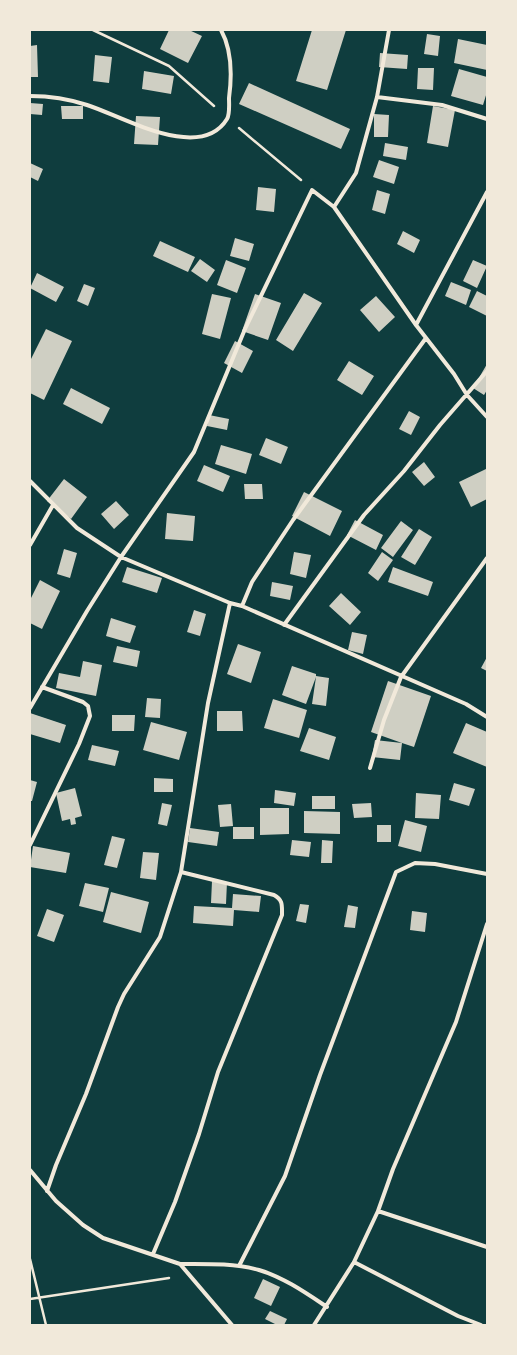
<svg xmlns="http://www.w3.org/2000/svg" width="517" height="1355" viewBox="0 0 517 1355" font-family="'DM Sans',sans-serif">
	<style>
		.building { fill: #cfcfc3 }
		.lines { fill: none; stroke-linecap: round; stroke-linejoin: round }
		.path { stroke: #f1e9da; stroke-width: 2.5 }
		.minor { stroke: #f1e9da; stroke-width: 4 }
	</style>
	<rect width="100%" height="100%" fill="#0f3d3e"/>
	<path class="building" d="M169 30H189L202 36 188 63 160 49Z
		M312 30H346L327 90 296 81Z
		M427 34 440 36 438 56 424 54Z
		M458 39 487 45V70L454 63Z
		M37 45 38 77H30V46Z
		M380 53 408 55 407 69 379 67Z
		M95 55 112 57 109 83 93 81Z
		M418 68H434L433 90 417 89Z
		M459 69 487 77V92L483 105 451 96Z
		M144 71 174 76 171 94 142 89Z
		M249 83 350 129 341 149 239 104Z
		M30 103 43 104 42 115 30 114Z
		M61 106H83V119H62Z
		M433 106 455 110 448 147 427 143Z
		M374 114 389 115 388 137H374Z
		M136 116 160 117 158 145 134 144Z
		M385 143 408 147 406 160 383 156Z
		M379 160 399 167 394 184 373 177Z
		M30 163 43 169 38 181 30 177Z
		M258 187 276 189 274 212 256 210Z
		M377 190 390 194 385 214 372 210Z
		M403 231 420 240 414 253 397 244Z
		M235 238 254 244 249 261 230 256Z
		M160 241 195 257 188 272 153 256Z
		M200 259 215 270 207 282 191 271Z
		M226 260 246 268 237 293 217 285Z
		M473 260 487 266 477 288 463 281Z
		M37 273 64 287 56 302 30 288Z
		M451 282 471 290 466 305 445 296Z
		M84 284 95 288 88 306 77 301Z
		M477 291 487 296V316L469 307Z
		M304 293 322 303 293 351 276 340Z
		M212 294 231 298 220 339 202 334Z
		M255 294 281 303 268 340 242 331Z
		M376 296 395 317 379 332 360 310Z
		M46 329 72 341 44 400 30 393V361Z
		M235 341 253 351 242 373 224 363Z
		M349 361 374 376 362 395 337 380Z
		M487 364V390L484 395 473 388Z
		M71 388 110 408 102 424 63 404Z
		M409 411 420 417 411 435 399 429Z
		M209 415 229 419 227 430 207 426Z
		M266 438 288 447 281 464 259 455Z
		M221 445 252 454 246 474 215 464Z
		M424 462 435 477 424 486 412 472Z
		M204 465 230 476 223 492 197 481Z
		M486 469 487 499 471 507 459 482Z
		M64 479 87 497 71 519 47 501Z
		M244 484H262L263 499H245Z
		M304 492 342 511 330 536 292 516Z
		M116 501 129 515 114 529 101 514Z
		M167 513 195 516 193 541 165 539Z
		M355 520 383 535 376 550 347 535Z
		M401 521 413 530 393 557 381 548Z
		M419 529 432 537 415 565 401 557Z
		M64 549 77 553 70 578 57 574Z
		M294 552 311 555 306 578 290 574Z
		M382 552 393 560 378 581 368 573Z
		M127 567 162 578 157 593 122 582Z
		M393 567 433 582 428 596 388 582Z
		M40 580 60 591 42 629 30 623V600Z
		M272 582 293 586 290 600 270 596Z
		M341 593 361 612 350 625 329 606Z
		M194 610 206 614 200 636 187 632Z
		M111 618 136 626 130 643 106 636Z
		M352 632 367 635 363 654 348 650Z
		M238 644 261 652 251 683 227 674Z
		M117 646 140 651 137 667 113 662Z
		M487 657V671L481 668Z
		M83 661 102 665 96 696 56 688 59 673 80 677Z
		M292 666 316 674V676L329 678 326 706 312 704 316 677 306 704 282 695Z
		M388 681 431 696 414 747 402 743 400 760 372 757 375 740 402 743 371 732Z
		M147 698 161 699 160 718 145 717Z
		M273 699 307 710 299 738 264 728Z
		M217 711H242L243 731H217Z
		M30 713 66 725 60 743 30 734Z
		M112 715H135L134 731H112Z
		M151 722 187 732 179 760 143 750Z
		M466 723 487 732V767L453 753Z
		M309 728 336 737 329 760 300 751Z
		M92 745 119 751 115 766 88 760Z
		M154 778 173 779V792H154Z
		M30 780 37 782 32 801H30Z
		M454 783 475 789 469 806 449 800Z
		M75 788 82 816 75 818 76 824 71 825 70 819 62 821 56 793Z
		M275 790 296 793 294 806 274 803Z
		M416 793 441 795 439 819 415 818Z
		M312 796H335V809H312Z
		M162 803 172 805 167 826 158 824Z
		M371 803 372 817 354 818 352 804Z
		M231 804 233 826 220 827 218 805Z
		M260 808H289V834L260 835Z
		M304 811 340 812V834L304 833Z
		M405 820 427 826 421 852 398 846Z
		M377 825H391V842H377Z
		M233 827H254V839H233Z
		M190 828 219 832 217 846 188 842Z
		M112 836 125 839 117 868 104 865Z
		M292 840 311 842 309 857 290 855Z
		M322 840 333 841 332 863H321Z
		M33 846 70 853 66 873 30 867Z
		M143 852 159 853 156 880 140 878Z
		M212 881 227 882 226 904 211 903Z
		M85 883 109 888 103 912 79 906Z
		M111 892 149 902 141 933 103 922Z
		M233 894 261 896 259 912 234 910 233 926 193 923 194 906 232 908Z
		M300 904 309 905 306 923 296 921Z
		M348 905 358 907 355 928 344 927Z
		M47 909 64 915 54 942 37 936Z
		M412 911 427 913 425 932 410 930Z
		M263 1279 280 1287 271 1306 254 1298Z
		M270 1311 287 1319 284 1325H277L265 1319Z"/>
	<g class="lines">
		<path class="path" d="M93 30 169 66 214 106
			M239 128 301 180
			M30 1259 46 1325
			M30 1299 169 1278"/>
		<path class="minor" d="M30 96C49 96 69 99 87 105 122 116 200 163 227 119 230 114 229 104 229 98 232 76 232 50 221 30
			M377 97 442 105 487 119
			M334 207 356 173 377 97 389 30
			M416 325 487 192
			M30 481 77 528 121 557 230 603 242 606 466 704 487 717
			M30 545 53 505
			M242 606 252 582 293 520 426 338
			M284 625 364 515 404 471 440 425 487 371
			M30 708 87 611 121 557 194 452 245 329 312 190 334 207 416 325 454 374 467 395 487 417
			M370 768 384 720 401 677 487 558
			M30 845 79 744 90 716 88 706 83 702 42 687
			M181 872 208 703 230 603
			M30 1170 56 1201 83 1225 103 1238 180 1264 232 1325
			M47 1191 56 1165 86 1094 118 1007 124 994 160 937 181 872 274 895C283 900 282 905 282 915L218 1072 199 1134 175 1202 153 1254
			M378 1211 487 1247
			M354 1262 458 1316 481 1325
			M180 1264C205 1264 234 1263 259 1270 283 1277 306 1293 327 1307
			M239 1266 285 1176 320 1075 396 872 415 863 435 864 487 874
			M314 1325 354 1262 378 1211 393 1169 456 1022 487 924"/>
	</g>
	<rect width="517" height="1355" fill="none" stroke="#f1e9da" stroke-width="62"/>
</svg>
